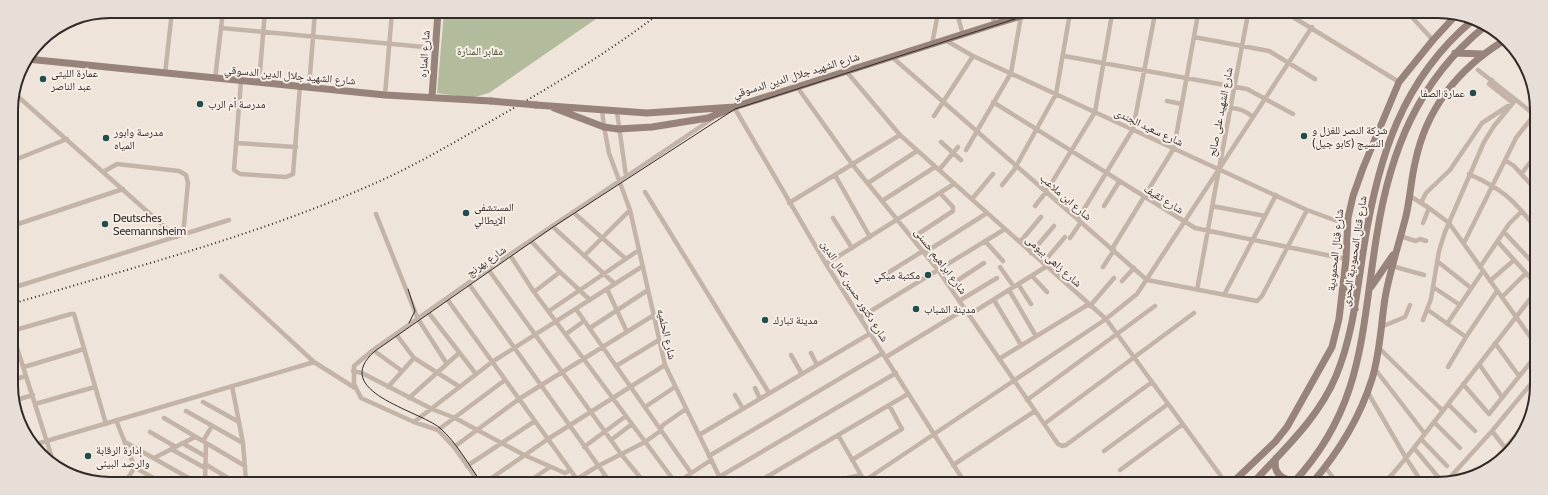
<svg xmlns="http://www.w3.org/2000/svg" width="1548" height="495" viewBox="0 0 1548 495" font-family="Cabin,'Noto Naskh Arabic',sans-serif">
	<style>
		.green { fill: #b2bb9c }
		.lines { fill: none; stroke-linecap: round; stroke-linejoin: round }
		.street { stroke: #c4b4a8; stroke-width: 4.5 }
		.secondary { stroke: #98837a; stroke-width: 7 }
		.tram { stroke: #322a27; stroke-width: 1 }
		.rail { stroke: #322a27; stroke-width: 2; stroke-dasharray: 1 3; stroke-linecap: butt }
		.secondary-bridge { stroke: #98837a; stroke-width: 7 }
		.poi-dot { fill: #224d4f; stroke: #f6eee6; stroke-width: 1.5 }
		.labels { text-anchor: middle; stroke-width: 4; stroke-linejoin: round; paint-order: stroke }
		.park-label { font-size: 11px; fill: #434d2e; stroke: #f6eee6 }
		.street-label { font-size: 11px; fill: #322a27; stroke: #f6eee6 }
		.poi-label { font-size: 11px; fill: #322a27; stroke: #f6eee6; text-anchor: start }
		.rim { fill: none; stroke: #322a27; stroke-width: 2 }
	</style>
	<rect width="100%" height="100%" fill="#eee4da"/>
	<path class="green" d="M444 12H606L489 93 471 98 437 93Z"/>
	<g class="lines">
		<path class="street" d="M957 13 963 35
			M991 13 995 24
			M1288 14 1399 82
			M1409 14 1433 40
			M221 28 435 48
			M1194 37 1269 51 1315 79
			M945 40 973 56 1307 210 1348 225
			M932 44 938 13
			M1064 56 1247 89 1293 114
			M892 57 1147 280 1257 301 1262 296 1307 210
			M1478 70 1535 115
			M846 71 900 135 1106 319 1226 483
			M165 74 172 11
			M215 79 223 11
			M1492 80 1489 84 1513 103
			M241 81 234 170 240 174 286 177 293 174 300 86
			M259 83 265 11
			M798 86 800 91 852 164 938 270 1058 444 1062 446 1066 445 1152 382
			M309 87 315 12
			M14 93 176 237
			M385 95 392 12
			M1167 101 1182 104
			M993 102 1195 228 1346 259
			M734 107 826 264 965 483
			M1230 108C1240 108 1246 111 1253 117
			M602 110 604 127 609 153 630 210 665 365 722 482
			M617 112 626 176
			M934 116 973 56
			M941 142 961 160
			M236 143 296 147
			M966 150 1011 73 1021 16
			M1505 160 1514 166 1535 189
			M12 161 67 139
			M939 170 958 147
			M103 172 117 164 179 171 186 175 188 183 183 235
			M1522 173 1535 156
			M1469 174C1502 189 1513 199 1534 226
			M835 175 870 237
			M868 183 917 151
			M1002 185 1014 170 1056 94 1070 13
			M645 192 769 393
			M1410 196 1429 208 1449 223 1534 342
			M972 199 993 174
			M882 201 935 167
			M789 203 900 135
			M1421 203 1426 193 1450 170 1482 123 1508 106
			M1035 206 1046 192 1095 112 1112 14
			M1104 206 1119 182
			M1212 206 1265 216
			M573 212 626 259
			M376 214 418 319 447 364
			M833 218 852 248
			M1078 219 1133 129 1155 14
			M1423 223 1429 208
			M12 226 123 189
			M552 226 615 284
			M1504 232 1534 264
			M1400 236 1416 241 1420 239 1426 241
			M912 238 953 211V207L940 193
			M1070 238 1081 222
			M531 241 560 272 590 300
			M985 241 1003 261
			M1020 242 1041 217
			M1498 242 1534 282
			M1464 243 1516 138 1534 115
			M1112 249 1174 148 1198 14
			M924 253 987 213
			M1031 253 1054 226
			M510 255 534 292 675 482
			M584 256 630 210
			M1437 261 1471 288
			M1043 263 1065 237
			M826 264 954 184
			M1392 266 1424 275
			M1000 267 1014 287
			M1103 267 1114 250
			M1480 267 1509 224 1522 211
			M488 269 621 454 644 482
			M886 274 923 251
			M221 276 314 362 355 388
			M1032 276 1047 292
			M1122 281 1134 268
			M1490 281 1514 260
			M469 284 610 482
			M1018 284 1031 304
			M949 286 984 263
			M1433 287 1460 305
			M12 288 229 220
			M607 289 627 332
			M1009 290 1036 336
			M1197 290 1219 169 1312 27
			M534 292 560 272
			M1224 295 1276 195
			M1502 297 1526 273
			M447 299 579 482
			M994 300 1021 345
			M959 301 997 278
			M1090 306 1114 278
			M576 309 691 473
			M1428 310 1466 337
			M549 311 639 250
			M428 312 476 374
			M969 315 1047 266
			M861 317 1005 229
			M1423 320 1431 299 1439 251 1445 232 1484 142 1494 126 1513 103
			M1447 324 1483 271
			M1381 327 1405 317 1410 305
			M590 328 648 290
			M12 331 71 314H74L106 424
			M12 332 53 461
			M396 334 414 358 460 387
			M566 334 584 321
			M1495 343 1519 376
			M1378 347 1443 411
			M373 350 402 371
			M811 353 817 365
			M791 355 802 374
			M886 357 965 309
			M999 359 1089 304
			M1479 364 1502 397
			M616 366 659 340
			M24 367 84 349
			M1448 367 1466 337 1497 291
			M1375 369 1425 434
			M353 371 362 373 432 409 455 418 524 455 565 473 570 470
			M13 380 26 376
			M1463 384 1489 414 1534 358
			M232 386 243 443 246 481
			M388 387 414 358
			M755 388 760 399
			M1367 391 1406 458 1423 484
			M735 395 743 409
			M409 398 459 353
			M1027 400 1155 306
			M13 401 33 395
			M203 402 239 422
			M35 404 95 387
			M1448 404 1475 431
			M645 407 675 387
			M186 411 243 443
			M164 418 245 466
			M116 420 133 463V470L126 481
			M414 422 492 362 643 266
			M1434 422 1460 448
			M1044 424 1194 313
			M438 430 505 380
			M1492 431 1509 453
			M150 432 176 447
			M699 435 871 333
			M838 435 865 482
			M1421 439 1447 466
			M611 440 632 424
			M203 441 212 426
			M125 442 194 481
			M182 443 205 456
			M33 445 314 362
			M454 447 519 399 654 315
			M584 447 626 416
			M1414 448 1444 484
			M171 449 205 468
			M1104 451 1168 404
			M709 456 883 353
			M154 458 195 437
			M852 460 902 429 889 405
			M205 464 233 481
			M953 465 1035 411
			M467 466 535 421
			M134 467 159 481
			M1325 467 1338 484
			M1489 467 1530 419
			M1120 470 1183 424
			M1390 476 1396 484
			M719 477 896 373
			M205 481 206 443
			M864 481 1106 319 1137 294 1219 169 1248 14
			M479 482 454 447 438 430 414 422 361 398 354 384V366L373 350 488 269 712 119
			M486 482 548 439 665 365
			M528 482 550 467
			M572 482 598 466 645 442 659 432 663 425 686 409
			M595 482 605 476
			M678 482 711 460
			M758 482 908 394
			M829 482 861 475
			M1384 484 1406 458 1534 294
			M1444 484 1492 431 1534 380"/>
		<path class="secondary" d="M1455 53 1483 54
			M27 59 385 95 491 101
			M432 97 438 12
			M536 105 647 113 734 107 995 24 1021 16 1039 13
			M554 108 604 127 618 129 652 127 708 118 732 108
			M1371 287 1393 255
			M1343 288 1355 309
			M1276 458C1272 473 1284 483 1298 479
			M1255 481 1264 480 1270 483
			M1232 483 1275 442 1287 427 1332 347 1339 319 1346 259 1348 218 1353 196 1363 168 1399 82 1433 40 1457 14
			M1253 483C1283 450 1318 419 1336 376 1353 335 1357 291 1364 246 1378 158 1402 79 1473 20
			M1293 483C1365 406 1361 330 1377 234 1390 151 1418 81 1484 27
			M1312 483C1338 453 1360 417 1372 379 1380 353 1381 325 1385 298 1390 270 1399 244 1406 216 1410 199 1411 180 1415 163 1426 109 1459 68 1505 40"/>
		<path class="tram" d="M408 289 415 311 409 323
			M481 482C468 464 457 443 440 428 418 410 329 391 375 351L553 227 735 109 1021 17 1047 13"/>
		<path class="rail" d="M12 304C130 268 252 237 364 188 407 170 448 146 488 123 548 88 607 54 661 12"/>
		<path class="secondary-bridge" d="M491 101 536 105"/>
	</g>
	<g class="poi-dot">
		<circle cx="43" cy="79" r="4"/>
		<circle cx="1473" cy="93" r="4"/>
		<circle cx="200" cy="104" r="4"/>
		<circle cx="1304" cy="136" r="4"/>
		<circle cx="106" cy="138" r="4"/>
		<circle cx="466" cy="213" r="4"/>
		<circle cx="105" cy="224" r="4"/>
		<circle cx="928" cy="275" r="4"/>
		<circle cx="916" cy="309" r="4"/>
		<circle cx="765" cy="320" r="4"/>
		<circle cx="88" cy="456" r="4"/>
	</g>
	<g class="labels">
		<g class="park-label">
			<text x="480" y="55">مقابر المنارة</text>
		</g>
		<g class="street-label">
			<text transform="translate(424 54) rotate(-86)" y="4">شارع المناره</text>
			<text transform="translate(290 75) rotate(5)" y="4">شارع الشهيد جلال الدين الدسوقي</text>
			<text transform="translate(796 75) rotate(-17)" y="4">شارع الشهيد جلال الدين الدسوقي</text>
			<text transform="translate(1220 112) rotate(-79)" y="4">شارع الشهيد على صالح</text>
			<text transform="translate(1149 127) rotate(25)" y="4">شارع سعيد الجندى</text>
			<text transform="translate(1066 197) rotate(41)" y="4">شارع ابن ملاعب</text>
			<text transform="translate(1164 199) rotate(32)" y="4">شارع ثقيف</text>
			<text transform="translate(1335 250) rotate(-84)" y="4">شارع قنال المحمودية</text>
			<text transform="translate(1354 251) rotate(-81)" y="4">شارع قنال المحمودية البحرى</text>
			<text transform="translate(486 261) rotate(-35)" y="4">شارع بهرنج</text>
			<text transform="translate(941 261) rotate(53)" y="4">شارع ابراهيم حسنى</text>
			<text transform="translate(1054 261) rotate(42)" y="4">شارع زاهى بيومى</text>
			<text transform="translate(855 291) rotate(58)" y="4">شارع دكتور حسين كمال الدين</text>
			<text transform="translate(667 334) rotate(77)" y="4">شارع الحلميه</text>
		</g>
		<g class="poi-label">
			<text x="51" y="77">عمارة الليثى<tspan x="51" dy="13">عبد الناصر</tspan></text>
			<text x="1465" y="97" text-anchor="end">عمارة الصفا</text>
			<text x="208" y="108">مدرسة أم الرب</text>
			<text x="1312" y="134">شركة النصر للغزل و<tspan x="1312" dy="13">النسيج (كابو جيل)</tspan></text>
			<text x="114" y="136">مدرسة وابور<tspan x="114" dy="13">المياه</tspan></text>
			<text x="474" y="211">المستشفى<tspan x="474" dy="13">الإيطالي</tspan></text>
			<text x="113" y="222">Deutsches<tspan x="113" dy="13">Seemannsheim</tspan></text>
			<text x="920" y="279" text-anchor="end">مكتبة ميكي</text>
			<text x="924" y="313">مدينة الشباب</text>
			<text x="773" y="324">مدينة تبارك</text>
			<text x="96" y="454">إدارة الرقابة<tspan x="96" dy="13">والرصد البيئى</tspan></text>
		</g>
	</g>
	<path d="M0 0H1548V495H0ZM110 18H1438A92 92 0 0 1 1530 110V385A92 92 0 0 1 1438 477H110A92 92 0 0 1 18 385V110A92 92 0 0 1 110 18Z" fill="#e6ded7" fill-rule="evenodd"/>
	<path class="rim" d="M110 18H1438A92 92 0 0 1 1530 110V385A92 92 0 0 1 1438 477H110A92 92 0 0 1 18 385V110A92 92 0 0 1 110 18Z"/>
</svg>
